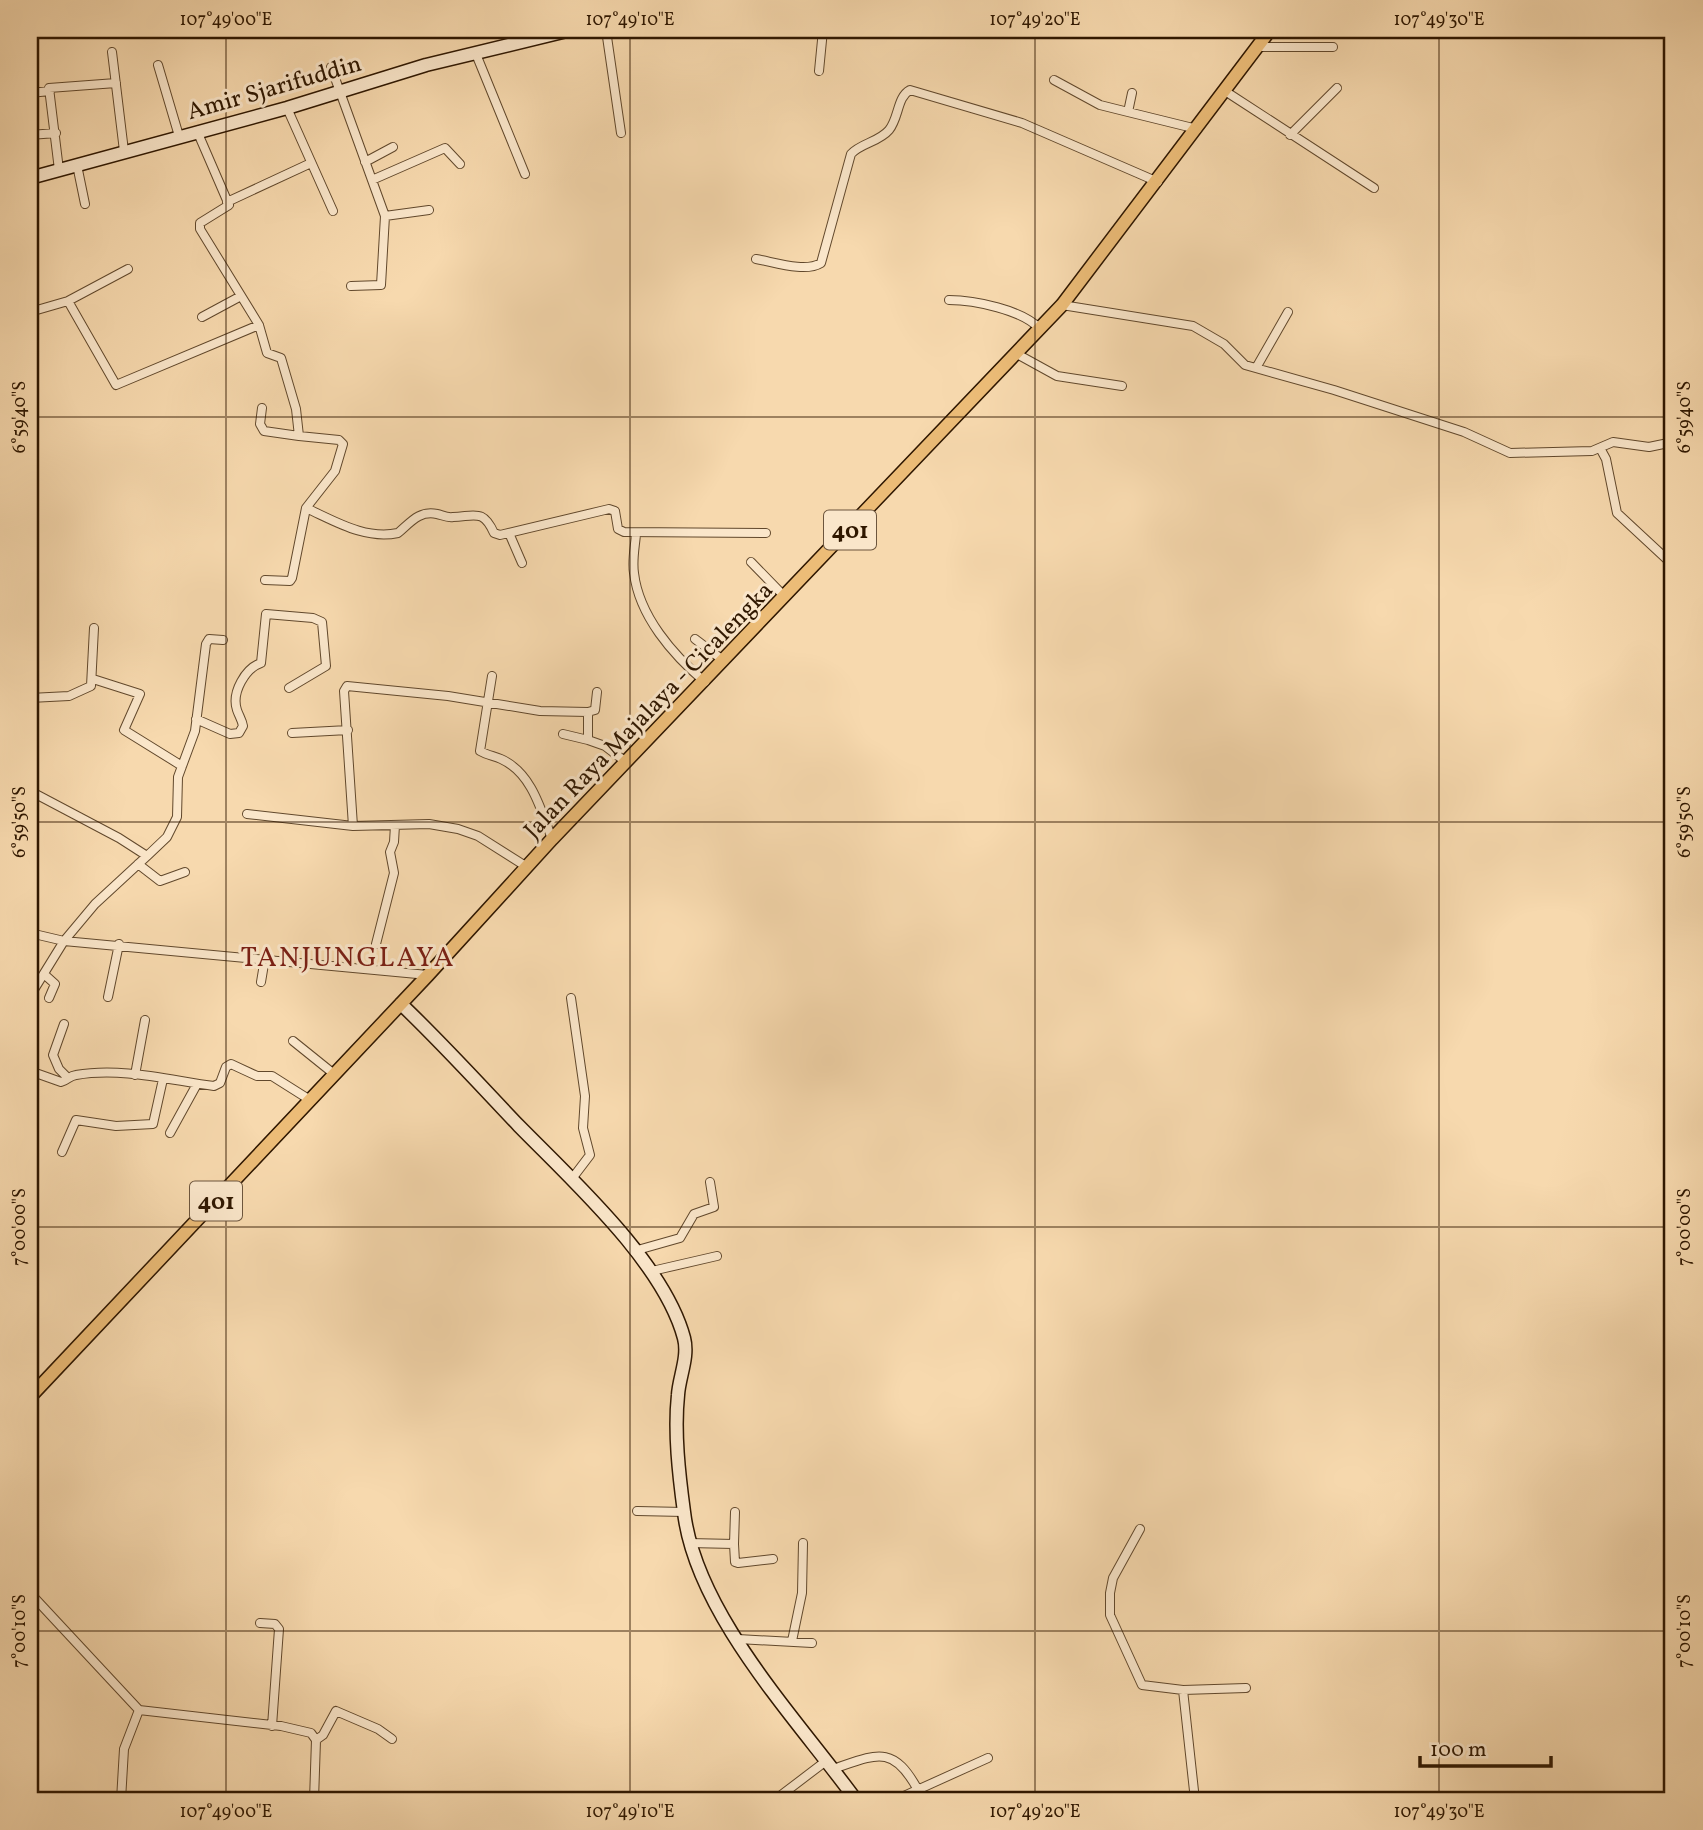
<svg xmlns="http://www.w3.org/2000/svg" width="1703" height="1830" viewBox="0 0 1703 1830" font-family="Vollkorn,serif">
	<style>
		.lines { fill: none; stroke-linecap: round; stroke-linejoin: round }
		.street-casing { stroke: #61482c; stroke-width: 10 }
		.secondary-casing { stroke: #2f1700; stroke-width: 15 }
		.primary-casing { stroke: #2f1700; stroke-width: 15 }
		.street { stroke: #fae6ca; stroke-width: 8 }
		.secondary { stroke: #fae6ca; stroke-width: 12 }
		.primary { stroke: #ecbc77; stroke-width: 12 }
		.ticks { fill: none; stroke: #2f1700; stroke-width: 2; stroke-opacity: 0.45 }
		.labels { text-anchor: middle; stroke-width: 6; stroke-linejoin: round; paint-order: stroke }
		.shield { fill: #fae6ca; stroke: #6c553d; stroke-width: 2 }
		.shield-label { font-size: 23px; font-weight: bold; fill: #2f1700 }
		.street-label { font-size: 24px; fill: #2f1700; stroke: #fae6ca }
		.quarter-label { font-size: 28px; letter-spacing: 2px; fill: #7a1f14; stroke: #fae6ca }
		.neatline { fill: none; stroke: #2f1700; stroke-width: 2.5 }
		.ticks-label { font-size: 18px; text-anchor: middle; fill: #2f1700 }
	</style>
	<rect width="100%" height="100%" fill="#f7d9ae"/>
	<filter id="stains"><feTurbulence type="fractalNoise" baseFrequency=".00286" numOctaves="4"/><feColorMatrix values="0 0 0 0 .2 0 0 0 0 .09 0 0 0 0 .02 0 0 0 .5 -.17"/></filter>
	<radialGradient id="worn" r=".72"><stop offset=".6" stop-color="#630" stop-opacity="0"/><stop offset="1" stop-color="#630" stop-opacity=".3"/></radialGradient>
	<g class="lines">
		<defs>
			<path id="street" d="M606 30 621 133
				M1257 47H1333
				M112 52 124 151
				M476 54 525 174
				M158 65 179 136
				M331 67 385 216 381 285 351 286
				M819 71 823 30
				M1054 80 1100 105 1128 112
				M1225 91 1374 188
				M30 93 50 91
				M1132 93 1128 112 1197 129
				M287 108 333 211
				M197 131 229 205 200 223V229L259 325 267 353 281 358 296 409 299 436 339 440 343 444 335 471 306 508 292 578 290 581 265 580
				M30 135 56 133
				M1290 135 1337 88
				M365 162 393 147
				M77 165 85 204
				M59 170 49 88 116 83
				M372 180 445 148 460 164
				M227 202 311 163
				M385 216 429 210
				M756 259C774 262 805 273 821 263L851 154C861 143 879 142 889 130 899 118 897 97 910 90L1022 123 1158 182
				M949 300C974 300 1023 310 1040 329
				M68 301 116 385 259 325
				M1062 305 1193 326 1224 344 1245 365 1334 390 1464 432 1510 453 1592 451 1613 442 1649 447 1673 442
				M30 312 68 301 128 269
				M202 317 241 296
				M1017 354 1057 376 1122 386
				M1256 368 1288 312
				M262 408 260 424 264 431 299 436
				M1600 448 1606 459 1617 513 1673 565
				M306 508C335 521 365 540 398 533 410 523 419 510 437 514 442 515 447 518 453 517 476 516 483 509 494 533L500 535 609 509 615 511 618 529 624 532 766 533
				M509 533 522 563
				M636 534C635 547 632 560 634 573 639 616 673 655 705 682
				M751 562 785 597
				M30 618 34 638 30 650
				M695 639 724 661
				M492 676 480 751C487 755 494 756 501 759 532 773 541 810 552 839
				M93 679 140 694 124 730 182 766
				M30 698 69 696 91 686 94 628
				M588 712 595 710 597 692
				M196 719 230 734 239 733 243 726C242 720 239 716 237 710 231 692 246 668 261 663L266 614 313 618 322 622 326 666 289 688
				M292 733 348 730
				M563 734 588 740
				M30 791 119 838 147 856 95 904 64 941 428 975
				M247 814 353 826 429 824 458 829 478 836 527 867
				M353 826 344 691 347 686 448 696 540 711 588 712V740L605 746 626 762
				M147 856 167 837 177 817 178 777 195 731 206 644 209 639 223 640
				M138 864 160 881 185 872
				M30 933 64 941 30 996
				M376 944 394 873 390 852 394 842 395 825
				M45 975 55 984 49 998
				M261 982 265 958
				M108 997 119 944
				M571 998 585 1096 583 1128 590 1155 571 1180
				M64 1024 53 1055 59 1069 68 1078
				M293 1041 334 1074
				M30 1071 61 1082C68 1080 69 1076 76 1075 121 1067 169 1080 214 1086L220 1083 226 1067 231 1064 257 1076H272L310 1100
				M135 1075 145 1020
				M170 1133 197 1084
				M62 1152 76 1120 116 1126 153 1124 163 1079
				M634 1251 680 1238 694 1214 714 1207 710 1182
				M652 1271 717 1256
				M637 1511 684 1512
				M1140 1529 1113 1578 1110 1593V1615L1142 1685 1183 1690 1195 1800
				M689 1543 734 1544 735 1562 738 1563 773 1559
				M734 1544 735 1512
				M30 1593 139 1710 281 1726 311 1733 316 1740 314 1800
				M260 1623 275 1624 279 1629 272 1726
				M738 1639 812 1643
				M792 1641 802 1593 803 1543
				M1183 1690 1246 1688
				M316 1740 323 1735 336 1711 378 1729 392 1739
				M833 1769C877 1754 893 1744 918 1790
				M214 1796 215 1800
				M780 1796 826 1761
				M121 1800 124 1749 139 1710
				M895 1800 988 1758"/>
			<path id="secondary" d="M30 178 287 108 426 65 571 30
				M401 1004C442 1043 480 1085 519 1126 573 1181 664 1263 684 1338 689 1357 679 1377 678 1395 674 1432 679 1475 684 1512 696 1614 797 1719 856 1800"/>
			<path id="primary" d="M30 1397 428 975 552 839 1062 305 1270 30"/>
		</defs>
		<use href="#street" class="street-casing"/>
		<use href="#secondary" class="secondary-casing"/>
		<use href="#primary" class="primary-casing"/>
		<use href="#street" class="street"/>
		<use href="#secondary" class="secondary"/>
		<use href="#primary" class="primary"/>
	</g>
	<path class="ticks" d="M226 30V1800M630 30V1800M1035 30V1800M1439 30V1800M30 417H1673M30 822H1673M30 1227H1673M30 1631H1673"/>
	<g class="labels">
		<g class="shield">
			<rect x="824" y="510.5" width="52" height="39" rx="5"/>
			<rect x="190" y="1181.5" width="52" height="39" rx="5"/>
		</g>
		<g class="shield-label">
			<text x="850" y="538">401</text>
			<text x="216" y="1209">401</text>
		</g>
		<g class="street-label">
			<text transform="translate(274 87) rotate(-16)" y="8">Amir Sjarifuddin</text>
			<text transform="translate(648 710) rotate(-46)" y="8">Jalan Raya Majalaya - Cicalengka</text>
		</g>
		<g class="quarter-label">
			<text x="348" y="966">TANJUNGLAYA</text>
		</g>
	</g>
	<rect width="1703" height="1830" fill="none" stroke="#f7d9ae" stroke-width="77"/>
	<path d="M1420 1756v10h131v-10" fill="none" stroke="#2f1700" stroke-width="3.5"/>
	<text x="1430" y="1756" font-size="21" fill="#2f1700" stroke="#fae6ca" stroke-width="5" paint-order="stroke">100 m</text>
	<rect x="38" y="38" width="1626" height="1754" class="neatline"/>
	<g class="ticks-label">
		<text x="226" y="25">107°49'00"E</text>
		<text x="630" y="25">107°49'10"E</text>
		<text x="1035" y="25">107°49'20"E</text>
		<text x="1439" y="25">107°49'30"E</text>
		<text transform="translate(19 417) rotate(-90)" y="6">6°59'40"S</text>
		<text transform="translate(1684 417) rotate(-90)" y="6">6°59'40"S</text>
		<text transform="translate(19 822) rotate(-90)" y="6">6°59'50"S</text>
		<text transform="translate(1684 822) rotate(-90)" y="6">6°59'50"S</text>
		<text transform="translate(19 1227) rotate(-90)" y="6">7°00'00"S</text>
		<text transform="translate(1684 1227) rotate(-90)" y="6">7°00'00"S</text>
		<text transform="translate(19 1631) rotate(-90)" y="6">7°00'10"S</text>
		<text transform="translate(1684 1631) rotate(-90)" y="6">7°00'10"S</text>
		<text x="226" y="1817">107°49'00"E</text>
		<text x="630" y="1817">107°49'10"E</text>
		<text x="1035" y="1817">107°49'20"E</text>
		<text x="1439" y="1817">107°49'30"E</text>
	</g>
	<rect width="100%" height="100%" filter="url(#stains)"/>
	<rect width="100%" height="100%" fill="url(#worn)"/>
</svg>
